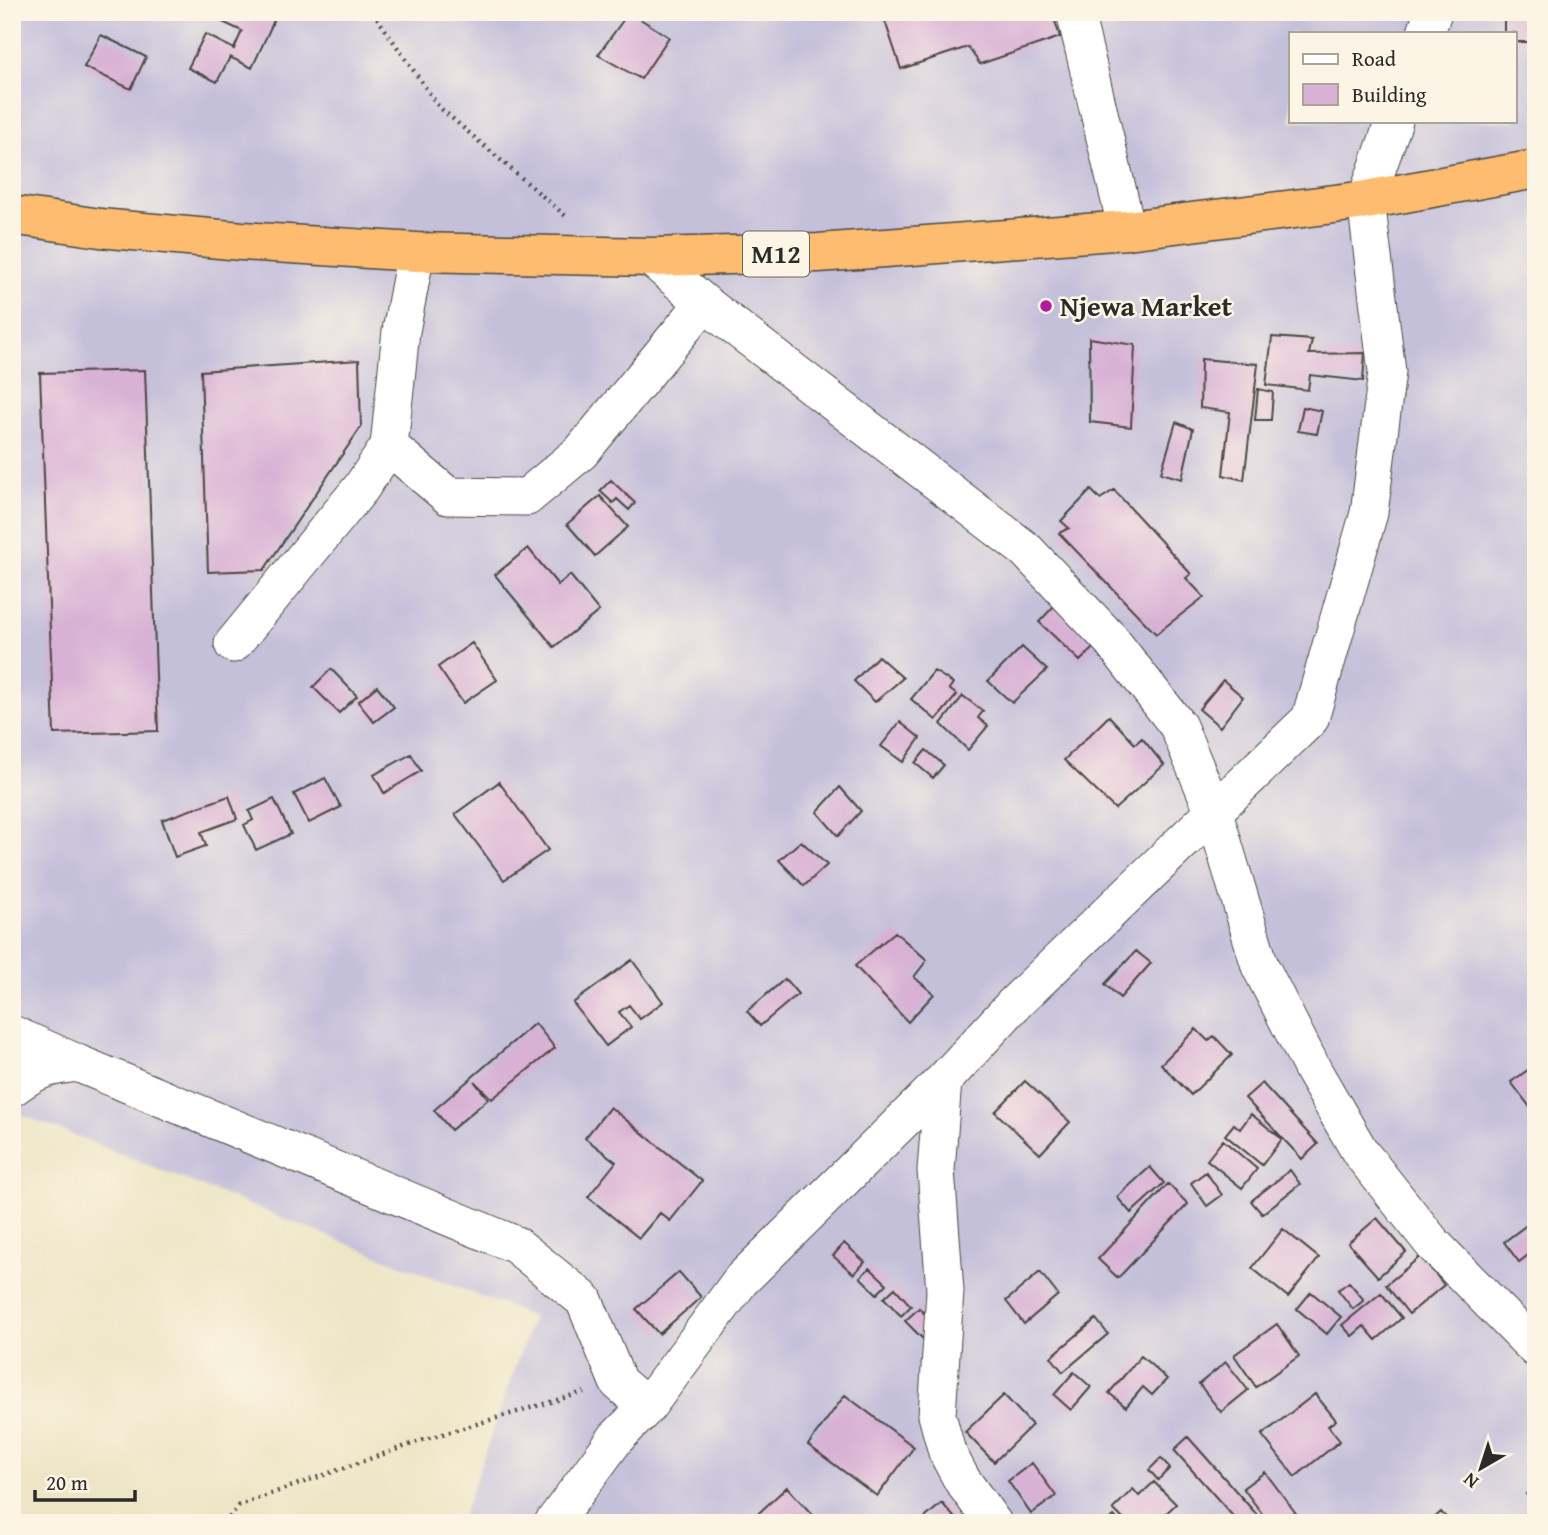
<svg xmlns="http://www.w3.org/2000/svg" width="1548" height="1535" viewBox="0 0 1548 1535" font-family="'Gentium Book Plus',serif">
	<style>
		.industrial { fill: #c5c0da; fill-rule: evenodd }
		.building { fill: #d8b1d5 }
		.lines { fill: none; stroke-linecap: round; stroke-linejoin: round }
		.minor-casing { stroke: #484742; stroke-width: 39 }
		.highway-casing { stroke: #484742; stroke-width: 41 }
		.path { stroke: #484742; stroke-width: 4.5; stroke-dasharray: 2 5; stroke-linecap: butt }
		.minor { stroke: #fff; stroke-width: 37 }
		.highway { stroke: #fdbc70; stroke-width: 38 }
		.poi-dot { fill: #b5179e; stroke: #fcf5e5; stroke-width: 2.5 }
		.labels { text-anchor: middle; stroke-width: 5; stroke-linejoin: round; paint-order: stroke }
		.shield { fill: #fcf5e5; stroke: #6a6863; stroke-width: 2 }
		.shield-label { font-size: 26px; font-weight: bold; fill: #2b2b2b }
		.poi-label { font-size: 28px; font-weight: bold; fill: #2b2b2b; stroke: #fcf5e5; text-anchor: start }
	</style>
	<rect width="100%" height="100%" fill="#fcf5e5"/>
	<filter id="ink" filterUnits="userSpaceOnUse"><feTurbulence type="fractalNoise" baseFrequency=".0143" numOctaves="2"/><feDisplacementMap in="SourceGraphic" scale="14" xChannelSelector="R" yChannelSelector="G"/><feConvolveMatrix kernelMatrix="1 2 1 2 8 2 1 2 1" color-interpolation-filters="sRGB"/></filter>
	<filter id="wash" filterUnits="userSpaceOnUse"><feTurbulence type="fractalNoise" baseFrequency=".00686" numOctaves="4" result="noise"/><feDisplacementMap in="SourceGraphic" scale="28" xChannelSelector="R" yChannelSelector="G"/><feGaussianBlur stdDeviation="1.57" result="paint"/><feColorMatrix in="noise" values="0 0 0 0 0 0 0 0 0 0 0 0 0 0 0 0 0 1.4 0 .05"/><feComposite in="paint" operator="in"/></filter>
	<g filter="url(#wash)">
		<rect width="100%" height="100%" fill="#ede5c5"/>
		<path class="industrial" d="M12 12H1536V1523H460L533 1317 12 1111ZM1291 33H1515V121H1291Z"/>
		<g id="blocks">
			<path class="building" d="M217 12H269L276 16 252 68 230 57 217 82 188 68 205 34 234 49 242 31 214 18Z
				M629 12 669 37 641 79 598 55Z
				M882 12H1052L1060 37 980 64 968 47 901 69Z
				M1504 12H1536V42H1515V33H1504Z
				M101 35 146 57 131 89 84 67Z
				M1272 337 1312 340 1309 354 1365 353 1363 381 1310 375 1308 390 1266 385Z
				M1089 338 1135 345 1131 427 1090 422Z
				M1201 359 1258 364 1244 480 1223 475 1230 412 1200 408Z
				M359 360 361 427 264 570 208 572 201 371Z
				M145 370 158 731 54 734 40 373Z
				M1258 389 1273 392 1271 420H1255Z
				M1303 407 1322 411 1317 434 1298 431Z
				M1176 422 1193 429 1182 479 1161 473Z
				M611 480 635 503 629 510 617 499 613 503 600 491Z
				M1091 490 1100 499 1114 490 1191 574 1186 578 1204 597 1156 634 1059 533 1069 528 1061 521Z
				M600 496 628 527 595 556 567 524Z
				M528 548 558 585 570 575 599 611 554 647 495 575Z
				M1054 606 1095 646 1080 661 1039 622Z
				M472 643 497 680 463 703 438 667Z
				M1022 647 1047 670 1012 703 988 681Z
				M878 656 903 678 875 702 854 681Z
				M331 669 357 696 339 713 313 687Z
				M934 671 953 683 949 689 957 695 936 720 911 699Z
				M1223 680 1243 697 1220 727 1199 709Z
				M377 686 394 707 374 722 358 702Z
				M963 696 983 711 978 718 988 726 968 750 941 724Z
				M1109 716 1135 744 1142 738 1164 765 1115 809 1064 760Z
				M900 722 920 738 903 762 881 746Z
				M926 750 944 765 933 778 915 763Z
				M411 754 421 771 384 793 374 775Z
				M325 778 341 807 309 823 294 794Z
				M499 782 548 850 504 880 455 814Z
				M840 787 861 811 838 836 817 812Z
				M229 796 237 819 201 832 206 846 175 857 162 820Z
				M274 799 291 834 256 850 244 825 253 820 249 811Z
				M801 841 827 865 804 886 779 860Z
				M895 932 927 960 914 977 934 994 908 1022 855 966Z
				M1136 951 1151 963 1120 998 1105 984Z
				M632 960 663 1002 640 1019 629 1005 619 1012 631 1027 606 1046 573 1003Z
				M785 979 798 994 760 1026 747 1011Z
				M535 1023 555 1048 492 1099 474 1081 488 1099 451 1130 434 1110Z
				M1196 1029 1208 1041 1214 1036 1232 1055 1191 1095 1161 1064Z
				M1536 1064V1115L1511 1082Z
				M1025 1081 1070 1122 1040 1154 995 1112Z
				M1262 1083 1318 1144 1302 1159 1245 1098Z
				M610 1107 702 1181 670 1221 660 1213 639 1238 588 1197 616 1162 585 1138Z
				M1251 1114 1282 1139 1262 1165 1225 1135 1234 1124 1240 1129Z
				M1223 1140 1257 1169 1242 1188 1207 1160Z
				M1150 1167 1164 1183 1131 1213 1117 1197Z
				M1290 1170 1300 1184 1262 1214 1251 1201Z
				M1206 1172 1222 1195 1207 1206 1191 1183Z
				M1168 1184 1188 1204 1118 1278 1098 1259Z
				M1377 1218 1406 1252 1378 1277 1348 1243Z
				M1536 1218V1249L1519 1262 1504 1242Z
				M1283 1229 1319 1258 1288 1297 1252 1268Z
				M844 1243 865 1262 854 1274 833 1256Z
				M1421 1256 1444 1285 1409 1314 1386 1285Z
				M870 1268 887 1284 877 1294 860 1277Z
				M679 1272 701 1297 659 1334 636 1309Z
				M1040 1272 1058 1295 1024 1324 1006 1301Z
				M1349 1282 1364 1300 1353 1309 1338 1290Z
				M895 1288 911 1306 901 1316 884 1298Z
				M1311 1292 1341 1317 1327 1334 1297 1309Z
				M1381 1293 1402 1318 1376 1340 1364 1326 1352 1336 1342 1325Z
				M919 1308 936 1326 923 1339 905 1321Z
				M1096 1319 1108 1334 1063 1372 1051 1357Z
				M1277 1324 1299 1356 1256 1387 1234 1355Z
				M1141 1356 1167 1379 1152 1395 1143 1387 1126 1407 1109 1393Z
				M1226 1362 1248 1390 1221 1412 1199 1384Z
				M1074 1372 1091 1387 1071 1410 1054 1395Z
				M1315 1394 1336 1420 1328 1426 1340 1441 1295 1477 1262 1435Z
				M845 1395 914 1447 877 1496 808 1445Z
				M1004 1395 1032 1425 994 1462 965 1432Z
				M1188 1437 1258 1516 1250 1523H1239L1174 1450Z
				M1161 1458 1170 1468 1158 1480 1149 1470Z
				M1032 1463 1056 1496 1031 1514 1008 1481Z
				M1265 1472 1298 1516 1290 1523H1269L1243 1488Z
				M1154 1482 1176 1504 1156 1523H1127L1113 1509 1133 1489 1139 1496Z
				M1536 1486V1505L1526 1494Z
				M787 1487 820 1523H751L750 1521Z
				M942 1503 959 1523H919Z
				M1441 1512 1451 1523H1429Z
				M1114 1516 1120 1523H1105Z"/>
		</g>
	</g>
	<g filter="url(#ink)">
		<use href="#blocks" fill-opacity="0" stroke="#484742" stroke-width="2"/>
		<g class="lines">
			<defs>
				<path id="minor" d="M1075 12 1127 230
					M1426 33 1433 12
					M650 257 704 303 1026 550 1111 640 1178 726 1214 812 1260 966 1314 1072 1360 1152 1433 1244 1536 1349
					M389 446 448 496 527 497 581 452 704 303
					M233 644 361 488 389 446 401 331 416 252
					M12 1034 77 1063
					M943 1081 936 1170 945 1291 937 1415 947 1452 962 1480 993 1523
					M12 1088C35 1070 49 1066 77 1063L516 1245 584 1300 618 1382 647 1407
					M553 1523 616 1438 647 1407 741 1280 943 1081 1014 1004 1310 719 1369 513 1387 372 1366 200 1394 121"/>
				<path id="highway" d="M12 215 100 228 242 241 416 252 650 257 818 253 1127 230 1366 200 1536 169"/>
			</defs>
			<use href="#minor" class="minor-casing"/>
			<use href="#highway" class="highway-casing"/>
			<path class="path" d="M373 12 439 107 568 218
				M225 1523 239 1505 423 1440 584 1392"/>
			<use href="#minor" class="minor"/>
			<use href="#highway" class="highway"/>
		</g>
	</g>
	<circle class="poi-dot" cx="1046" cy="306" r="7"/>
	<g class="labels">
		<rect class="shield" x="743" y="231.5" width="66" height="45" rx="5"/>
		<g class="shield-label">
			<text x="776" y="263">M12</text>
		</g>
		<g class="poi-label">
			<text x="1060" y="316">Njewa Market</text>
		</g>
	</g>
	<rect width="1548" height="1535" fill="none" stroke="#fcf5e5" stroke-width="42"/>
	<rect x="1289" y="32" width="228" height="91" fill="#fcf5e5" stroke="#a8a49b" stroke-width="2"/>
	<rect x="1303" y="54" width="35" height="10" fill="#ffffff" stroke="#a8a49b" stroke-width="2"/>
	<text x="1352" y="66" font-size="21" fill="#2b2b2b">Road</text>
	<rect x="1303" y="84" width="35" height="21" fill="#d8b1d5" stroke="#a8a49b" stroke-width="2"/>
	<text x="1352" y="102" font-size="21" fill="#2b2b2b">Building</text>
	<g transform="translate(1481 1468) rotate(219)" stroke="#fcf5e5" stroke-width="5" paint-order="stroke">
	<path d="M0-5L12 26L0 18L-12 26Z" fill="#2b2b2b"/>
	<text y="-10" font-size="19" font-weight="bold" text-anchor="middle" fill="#2b2b2b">N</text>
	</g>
	<path d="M35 1490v10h100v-10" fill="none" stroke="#2b2b2b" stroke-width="3.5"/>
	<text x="46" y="1490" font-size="21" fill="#2b2b2b" stroke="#fcf5e5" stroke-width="5" paint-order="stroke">20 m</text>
</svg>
